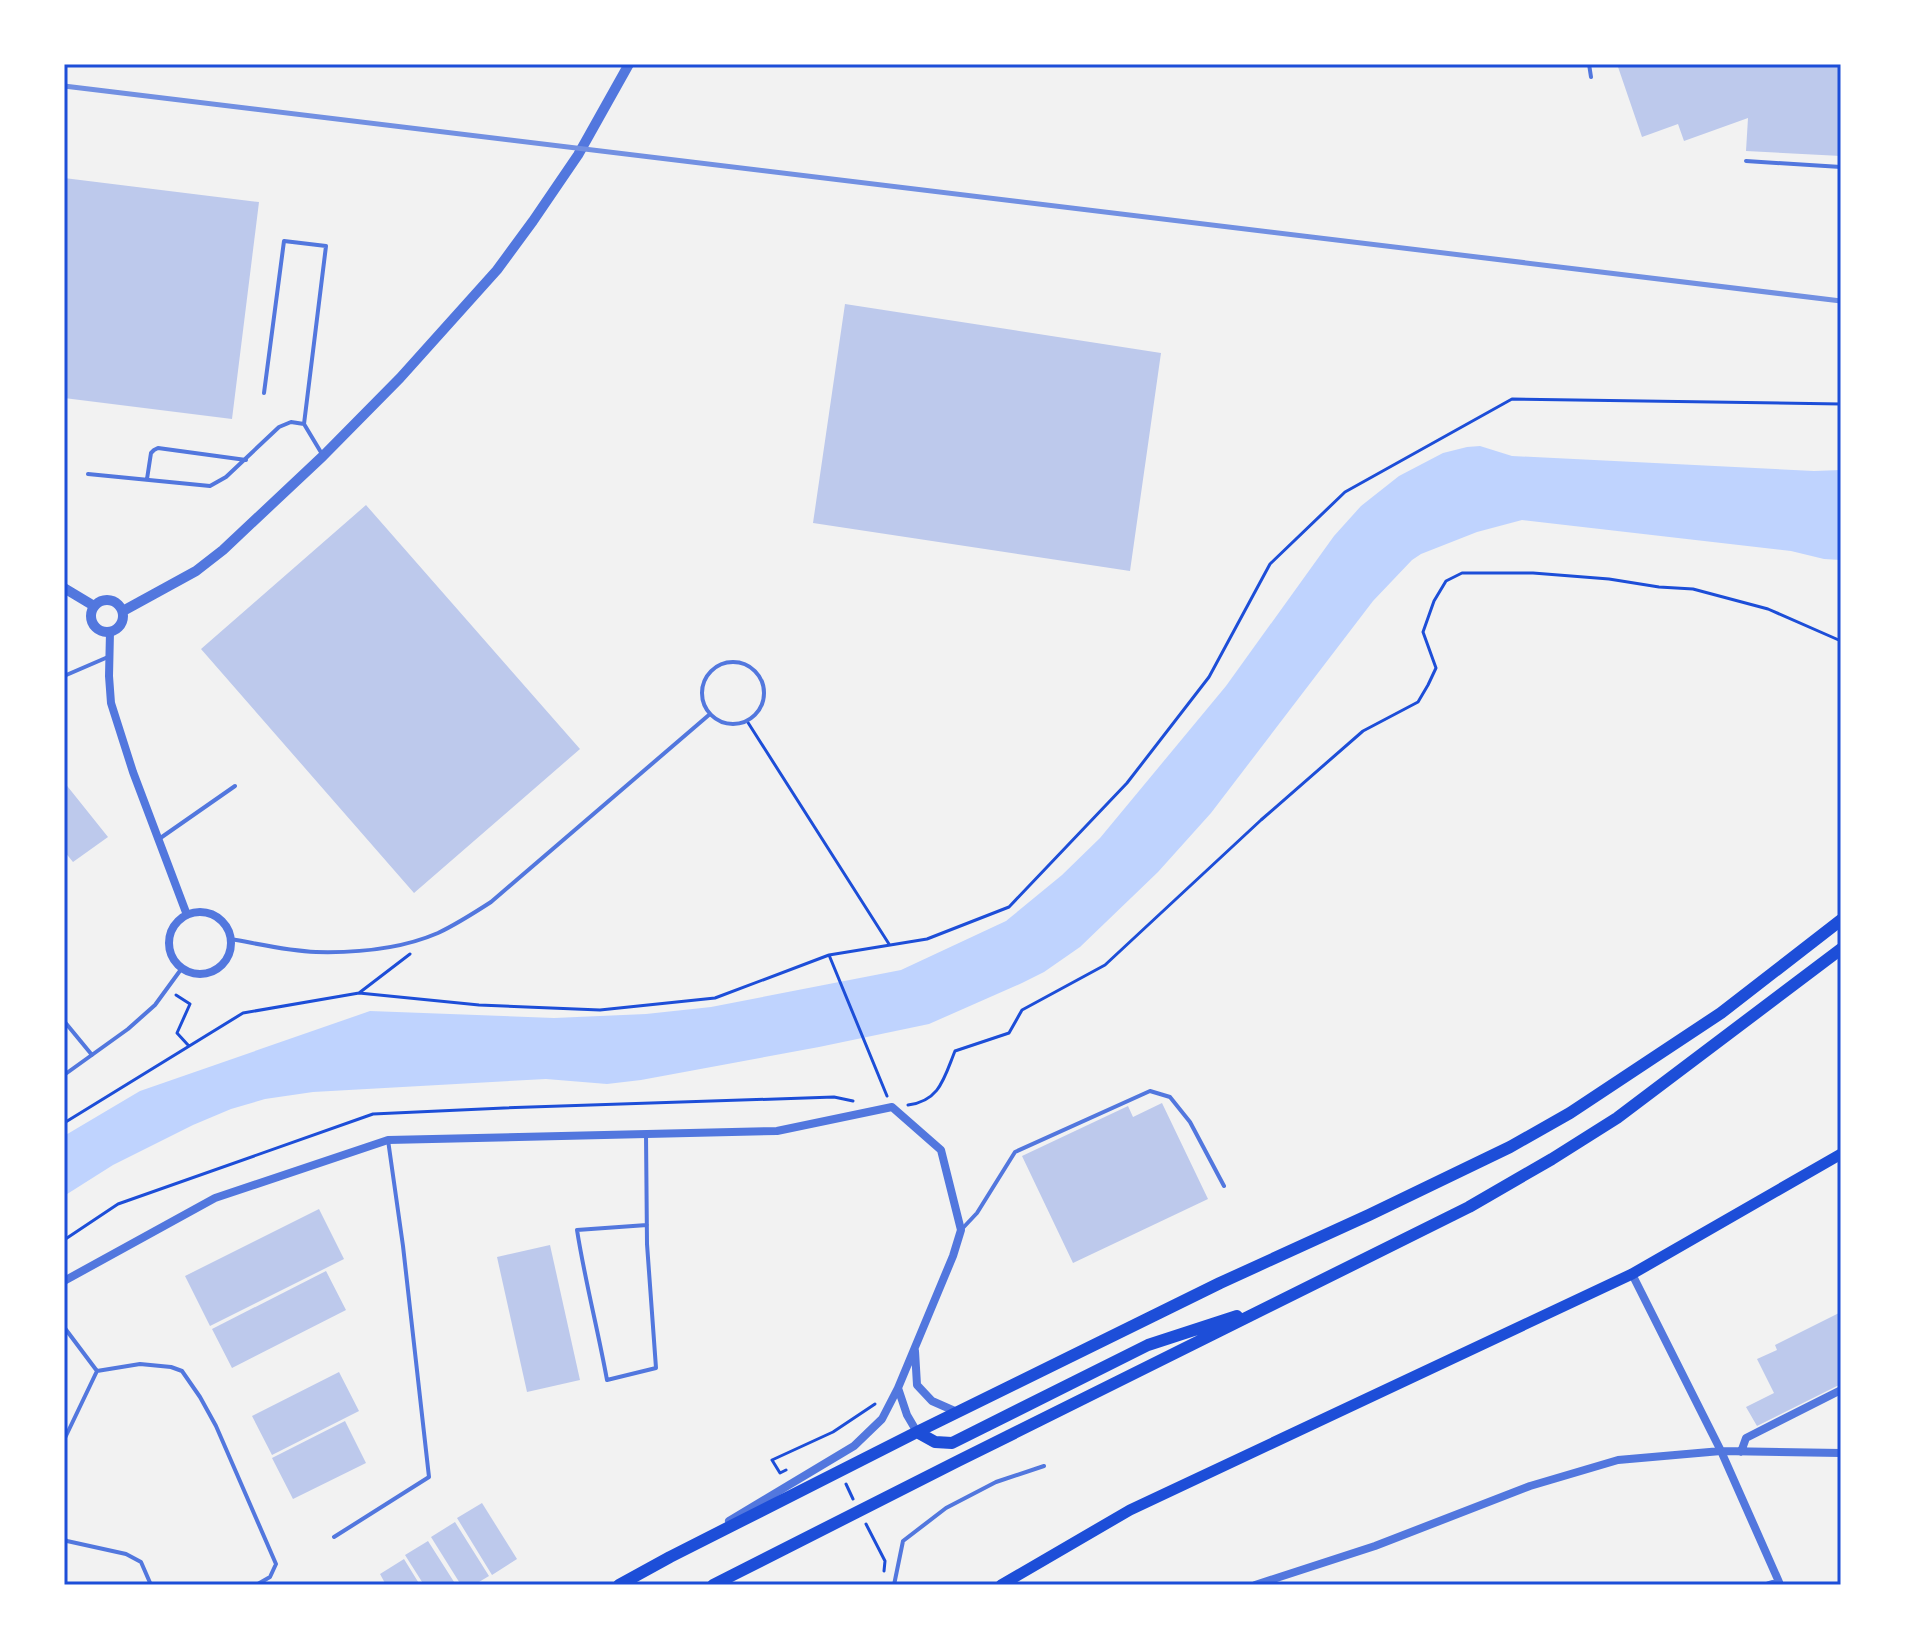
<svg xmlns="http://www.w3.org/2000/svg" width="1905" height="1649" viewBox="0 0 1905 1649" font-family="Signika,sans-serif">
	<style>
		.water { fill: #bfd3fe }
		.building { fill: #bdc9ec }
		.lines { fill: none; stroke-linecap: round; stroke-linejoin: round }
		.path { stroke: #1d4ed8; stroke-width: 3 }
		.service { stroke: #5277de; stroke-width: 4 }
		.minor { stroke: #5277de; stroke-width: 8 }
		.tertiary { stroke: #5277de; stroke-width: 10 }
		.secondary { stroke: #1d4ed8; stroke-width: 11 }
		.primary { stroke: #1d4ed8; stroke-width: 12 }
		.rail { stroke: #7290e2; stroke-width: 5 }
		.neatline { fill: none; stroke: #1d4ed8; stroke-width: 3 }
	</style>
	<rect width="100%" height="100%" fill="#f2f2f2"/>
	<path class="water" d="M1480 446 1512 456 1814 471 1841 470V560L1824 559 1791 551 1522 520 1477 532 1421 554 1412 560 1373 601 1211 813 1158 872 1080 947 1044 972 1022 983 929 1024 819 1047 641 1080 607 1084 546 1079 313 1092 265 1099 231 1109 193 1125 113 1165 64 1196V1136L140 1091 370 1011 554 1018 646 1014 711 1007 901 970 1006 921 1062 875 1100 838 1226 686 1334 536 1361 506 1399 476 1443 453 1467 447Z"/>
	<path class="building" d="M1617 64H1841V156L1746 151 1748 118 1684 141 1678 124 1642 137Z
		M64 178 259 202 232 419 64 398Z
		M845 304 1161 353 1130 571 813 523Z
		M366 505 580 749 414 893 201 649Z
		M64 782 108 837 73 862 64 851Z
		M1162 1103 1208 1199 1073 1263 1022 1156 1128 1106 1133 1117Z
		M319 1209 344 1259 210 1326 185 1276Z
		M550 1245 580 1380 527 1392 497 1257Z
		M326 1271 346 1310 232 1368 212 1329Z
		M1841 1312V1384L1757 1426 1746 1407 1774 1393 1757 1359 1777 1350 1775 1345Z
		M339 1372 359 1411 272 1455 252 1416Z
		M345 1421 366 1463 293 1499 272 1458Z
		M482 1503 517 1559 492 1575 457 1518Z
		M455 1522 489 1576 474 1585H461L431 1537Z
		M428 1541 456 1585H424L405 1555Z
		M404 1559 420 1585H386L380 1574Z"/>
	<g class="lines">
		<path class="path" d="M747 721 889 944
			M829 955 887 1096
			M359 993 410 954
			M176 995 190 1004 177 1033 188 1045
			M908 1105C940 1101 944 1078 955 1051L1009 1033 1022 1010 1105 965 1261 820 1363 731 1418 702 1428 685 1436 668 1423 632 1434 601 1446 581 1462 573H1533L1609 579 1659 587 1693 589 1768 609 1841 641
			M64 1123 243 1013 359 993 479 1005 600 1010 715 998 829 955 927 939 1009 907 1127 783 1209 677 1270 564 1345 492 1512 399 1841 404
			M64 1240 118 1204 373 1114 504 1108 834 1097 853 1101
			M786 1470 780 1473 772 1460 833 1432 875 1404
			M846 1484 853 1499
			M866 1524 885 1561 884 1571"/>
		<path class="service" d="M1589 64 1591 77
			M1746 161 1841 167
			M264 393 284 241 326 246 304 424
			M88 474 210 486 226 477 279 427 291 422 304 424 322 454
			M147 479 151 453 154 450 158 448 246 460
			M702 693a31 31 0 1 1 62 0a31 31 0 1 1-62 0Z
			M64 676 108 657
			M159 839 235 786
			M231 939C259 944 288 951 316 952 356 953 401 949 438 933 457 924 474 913 491 902L710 714
			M64 1021 92 1055
			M64 1075 128 1029 155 1005 182 968
			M646 1134 647 1244 656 1368 607 1380C598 1330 585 1281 577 1230L647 1225
			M961 1230 977 1213 1015 1152 1150 1091 1170 1097 1190 1122 1224 1186
			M64 1327 97 1371
			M97 1371 140 1364 171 1367 182 1371 200 1397 216 1426 276 1564 270 1577 256 1585
			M64 1440 97 1371
			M334 1537 429 1477 403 1246 388 1140
			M64 1539 67 1541 126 1554 141 1562 151 1585
			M894 1585 903 1541 946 1508 996 1482 1044 1466"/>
		<path class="minor" d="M110 632 109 676 111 703 133 772 187 915
			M169 943a31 31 0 1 1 62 0a31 31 0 1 1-62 0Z
			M1632 1274 1721 1451 1779 1582 1769 1585
			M64 1281 215 1198 388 1140 777 1131 892 1107 941 1150 961 1230 953 1256 898 1388 907 1415 917 1432
			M915 1351 917 1385 932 1401 957 1412
			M1741 1452 1746 1438 1841 1390
			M729 1521 854 1446 882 1419 898 1388
			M1255 1585 1375 1546 1530 1486 1618 1460 1721 1451 1841 1453"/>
		<path class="tertiary" d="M64 588 94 606
			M91 616a16 16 0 1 1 32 0a16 16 0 1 1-32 0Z
			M123 611 196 571 223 550 323 456 400 378 497 270 533 221 578 155 629 64"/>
		<path class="secondary" d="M1001 1585 1130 1510 1632 1274 1841 1154"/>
		<path class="primary" d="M917 1432 935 1442 952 1443 1148 1345 1237 1316
			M619 1585 670 1557 917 1432 1220 1283 1369 1215 1510 1147 1570 1113 1721 1013 1841 920
			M713 1585 958 1461 1469 1207 1552 1159 1617 1118 1841 949"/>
		<path class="rail" d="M64 86 1841 301"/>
	</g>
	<rect width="1905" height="1649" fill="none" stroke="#ffffff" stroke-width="132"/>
	<rect x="66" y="66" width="1773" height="1517" class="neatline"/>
</svg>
